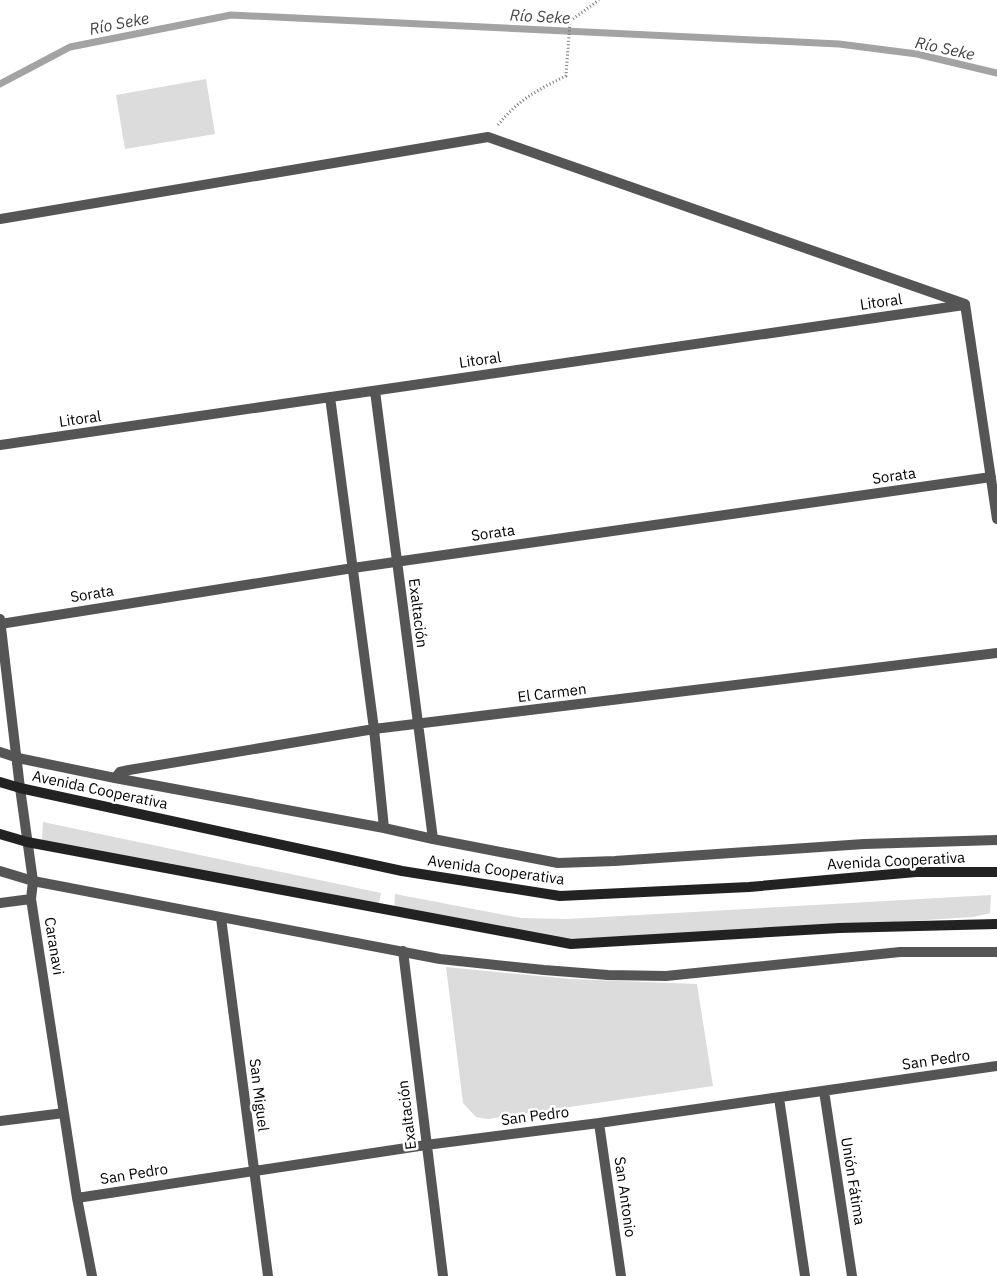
<svg xmlns="http://www.w3.org/2000/svg" width="997" height="1276" viewBox="0 0 997 1276" font-family="'IBM Plex Sans',sans-serif">
	<style>
		.green { fill: #dcdcdc }
		.lines { fill: none; stroke-linecap: round; stroke-linejoin: round }
		.stream { stroke: #a3a3a3; stroke-width: 7 }
		.path { stroke: #777; stroke-width: 3; stroke-dasharray: 1 2.5; stroke-linecap: butt }
		.street { stroke: #555; stroke-width: 10 }
		.secondary { stroke: #222; stroke-width: 10 }
		.labels { text-anchor: middle; stroke-width: 5; stroke-linejoin: round; paint-order: stroke }
		.street-label { font-size: 15px; fill: #000; stroke: #fff }
		.water-label { font-size: 16px; font-style: italic; fill: #444; stroke: #fff }
	</style>
	<rect width="100%" height="100%" fill="#fff"/>
	<path class="green" d="M206 79 215 134 125 149 116 95Z
		M43 822 381 893 377 911 42 840Z
		M395 894 521 918 568 919 991 895 990 913 973 917 567 943 394 914Z
		M446 967 571 979 697 984 713 1086 488 1119 476 1117 463 1103Z"/>
	<g class="lines">
		<path class="stream" d="M0 84 70 47 231 15 839 44 917 54 997 73"/>
		<path class="path" d="M498 125C518 100 537 90 566 76L570 21 599 0"/>
		<path class="street" d="M0 219 488 137 965 304
			M965 304 997 519
			M375 391 433 839
			M330 397 374 729 384 828
			M0 445 964 305
			M0 619 20 788 33 881 31 899 77 1198 92 1276
			M0 624 353 568 991 477
			M0 752 18 758 115 778 384 828 433 839 558 863 615 861 864 844 997 840
			M115 778 120 772 129 770 374 729 997 653
			M0 871 33 881 440 959 544 970 608 975 666 976 900 952H997
			M0 903 31 899
			M221 918 268 1276
			M403 951 443 1276
			M824 1091 852 1276
			M779 1098 805 1276
			M0 1121 64 1113
			M599 1123 621 1276
			M77 1198 426 1145 599 1123 997 1066"/>
		<path class="secondary" d="M0 782 20 788 402 871 560 896 749 887 916 872H997
			M0 834 27 842 571 944 839 928 997 924"/>
	</g>
	<g class="labels">
		<g class="street-label">
			<text transform="translate(881 302) rotate(-8)" y="5">Litoral</text>
			<text transform="translate(480 360) rotate(-8)" y="5">Litoral</text>
			<text transform="translate(80 419) rotate(-8)" y="5">Litoral</text>
			<text transform="translate(894 476) rotate(-8)" y="5">Sorata</text>
			<text transform="translate(493 533) rotate(-8)" y="5">Sorata</text>
			<text transform="translate(92 594) rotate(-9)" y="5">Sorata</text>
			<text transform="translate(418 613) rotate(83)" y="5">Exaltación</text>
			<text transform="translate(552 693) rotate(-7)" y="5">El Carmen</text>
			<text transform="translate(100 790) rotate(12)" y="5">Avenida Cooperativa</text>
			<text transform="translate(896 861) rotate(-3)" y="5">Avenida Cooperativa</text>
			<text transform="translate(496 870) rotate(8)" y="5">Avenida Cooperativa</text>
			<text transform="translate(54 946) rotate(81)" y="5">Caranavi</text>
			<text transform="translate(936 1060) rotate(-8)" y="5">San Pedro</text>
			<text transform="translate(259 1095) rotate(83)" y="5">San Miguel</text>
			<text transform="translate(407 1115) rotate(-97)" y="5">Exaltación</text>
			<text transform="translate(535 1116) rotate(-7)" y="5">San Pedro</text>
			<text transform="translate(134 1174) rotate(-9)" y="5">San Pedro</text>
			<text transform="translate(853 1181) rotate(81)" y="5">Unión Fátima</text>
			<text transform="translate(625 1197) rotate(82)" y="5">San Antonio</text>
		</g>
		<g class="water-label">
			<text transform="translate(540 16) rotate(3)" y="6">Río Seke</text>
			<text transform="translate(119 23) rotate(-11)" y="6">Río Seke</text>
			<text transform="translate(945 48) rotate(12)" y="6">Río Seke</text>
		</g>
	</g>
</svg>
